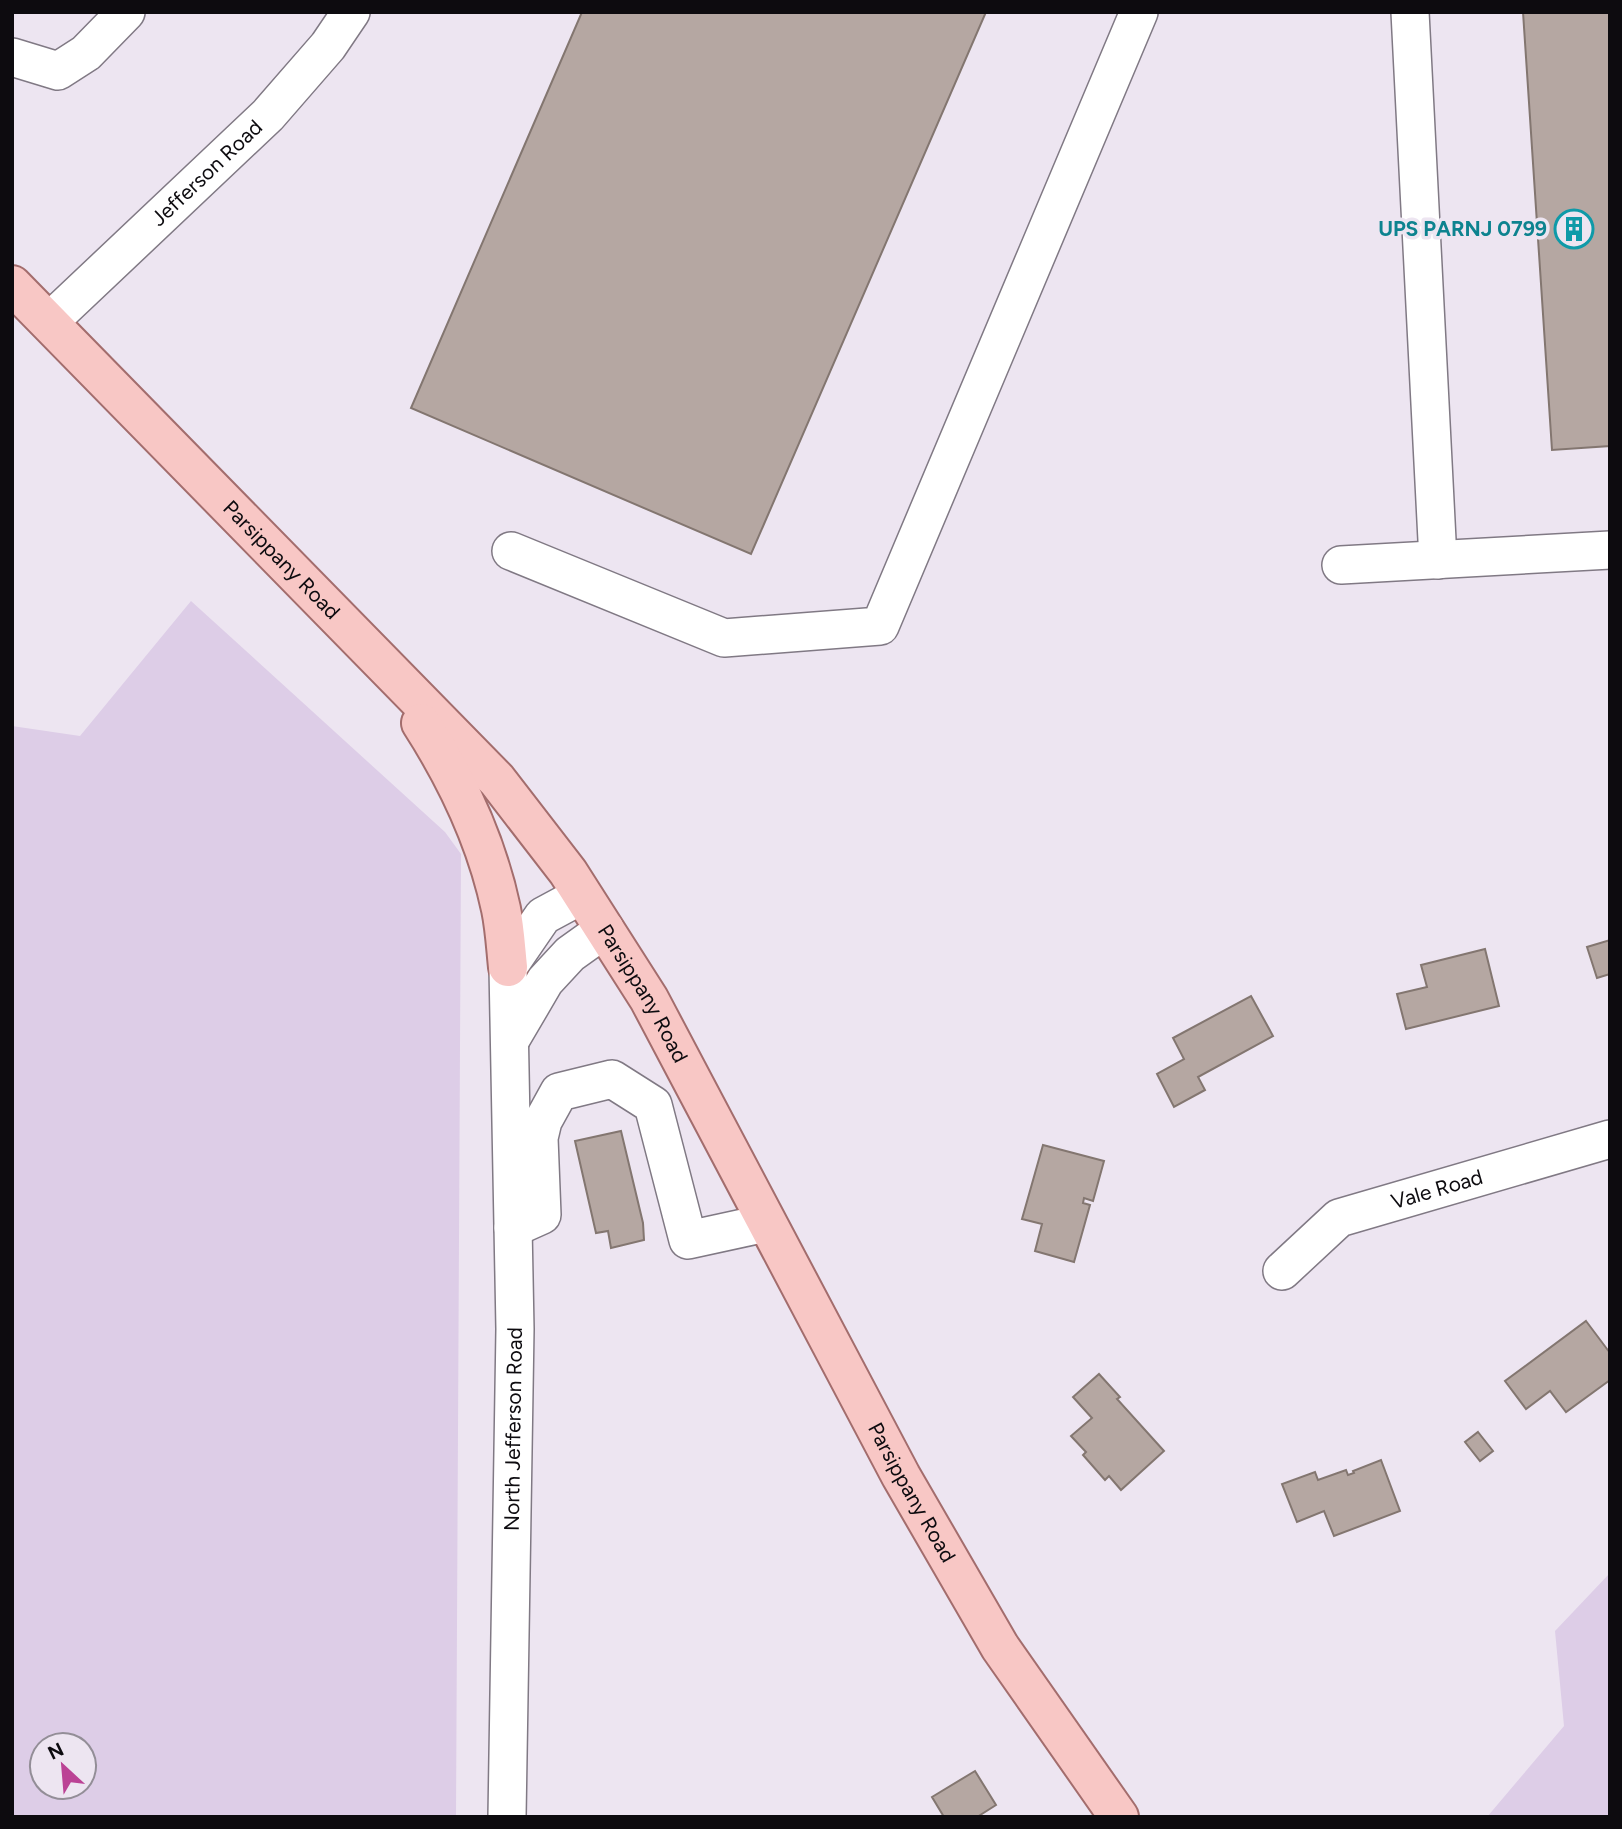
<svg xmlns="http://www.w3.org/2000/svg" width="1622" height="1829" viewBox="0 0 1622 1829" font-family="Figtree,sans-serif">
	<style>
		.green { fill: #ddcde7; fill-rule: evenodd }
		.building { fill: #b5a7a2; stroke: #837670; stroke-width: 2 }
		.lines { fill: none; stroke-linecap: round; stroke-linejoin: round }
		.minor-casing { stroke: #807984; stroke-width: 40 }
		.major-casing { stroke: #a36d6d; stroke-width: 42 }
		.minor { stroke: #fff; stroke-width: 37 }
		.major { stroke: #f8c7c5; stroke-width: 38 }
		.labels { text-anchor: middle; stroke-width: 7; stroke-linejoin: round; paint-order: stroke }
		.street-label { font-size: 21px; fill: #0d0b0f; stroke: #ede5f1 }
		.culture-label { font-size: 21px; font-weight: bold; fill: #0d838f; stroke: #ede5f1; text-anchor: end }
	</style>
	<rect width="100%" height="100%" fill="#ede5f1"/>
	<path class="green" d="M191 601 445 832 461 854 456 1817H12V726L80 736ZM42 1745H84V1787H42Z
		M1610 1573V1817H1487L1564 1726 1555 1631Z"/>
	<path class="building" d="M582 12H986L751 554 411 408Z
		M1523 12H1610V446L1552 450Z
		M1610 940V974L1597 978 1587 947Z
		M1485 949 1499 1006 1406 1029 1397 994 1427 987 1421 965Z
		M1251 996 1273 1036 1198 1077 1205 1090 1174 1107 1157 1074 1184 1059 1173 1038Z
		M621 1131 643 1223 644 1240 611 1248 608 1231 596 1233 575 1141Z
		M1043 1145 1104 1161 1093 1201 1084 1198 1083 1203 1090 1205 1074 1262 1035 1251 1042 1224 1022 1219Z
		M1586 1321 1610 1353V1380L1566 1412 1550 1391 1526 1409 1505 1381Z
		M1099 1374 1120 1397 1117 1399 1164 1451 1121 1490 1109 1476 1105 1480 1083 1455 1086 1452 1071 1436 1092 1418 1073 1397Z
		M1478 1432 1493 1451 1480 1461 1465 1442Z
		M1381 1460 1400 1511 1334 1536 1324 1511 1297 1522 1282 1484 1315 1472 1318 1480 1346 1470 1348 1475 1354 1473 1353 1471Z
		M975 1771 996 1805 977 1817H944L932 1797Z"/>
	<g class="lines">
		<defs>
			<g id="minor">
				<path d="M1410 12 1438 560"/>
				<path d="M12 57 58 71 86 53 126 12"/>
				<path id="s1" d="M49 322 268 115 328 46 351 12"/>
				<path d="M511 551 724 638 880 626 1139 12"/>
				<path d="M1341 565 1610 550"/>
				<path d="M511 1039 545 981 570 954 605 929"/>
				<path d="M513 1228 542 1215 539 1138 543 1121 559 1092 612 1079 653 1105 688 1240 766 1223"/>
				<path id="s2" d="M1282 1271 1339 1218 1610 1139"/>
				<path id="s3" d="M507 1817 515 1329 508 967 543 916 582 895"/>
			</g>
			<g id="major">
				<path id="s4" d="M12 285 497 780 568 872 649 999 901 1476 1000 1647 1119 1817"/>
				<path d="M421 723C457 779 487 843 501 909 505 928 506 948 508 967"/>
			</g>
		</defs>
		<use href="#minor" class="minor-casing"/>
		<use href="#major" class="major-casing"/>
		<use href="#minor" class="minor"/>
		<use href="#major" class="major"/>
	</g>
	<defs>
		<symbol id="building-ring" viewBox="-11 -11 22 22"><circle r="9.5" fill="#ede5f1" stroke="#0f9aa8" stroke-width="1.5"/><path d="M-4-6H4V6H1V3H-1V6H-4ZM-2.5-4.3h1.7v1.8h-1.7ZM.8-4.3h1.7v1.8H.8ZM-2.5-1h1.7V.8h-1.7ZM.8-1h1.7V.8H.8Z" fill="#0f9aa8"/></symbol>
	</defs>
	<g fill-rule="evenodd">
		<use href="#building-ring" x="1552" y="207" width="44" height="44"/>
	</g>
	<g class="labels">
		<g class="street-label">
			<text dy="7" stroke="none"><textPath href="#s1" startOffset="217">Jefferson Road</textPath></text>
			<text dy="7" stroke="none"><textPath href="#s4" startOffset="385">Parsippany Road</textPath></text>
			<text dy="7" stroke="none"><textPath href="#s4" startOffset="952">Parsippany Road</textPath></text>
			<text dy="7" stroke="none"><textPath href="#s2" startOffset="180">Vale Road</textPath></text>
			<text dy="7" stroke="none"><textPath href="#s3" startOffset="388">North Jefferson Road</textPath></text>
			<text dy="7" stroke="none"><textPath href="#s4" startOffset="1519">Parsippany Road</textPath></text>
		</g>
		<g class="culture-label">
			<text x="1547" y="236">UPS PARNJ 0799</text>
		</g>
	</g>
	<rect width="1622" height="1829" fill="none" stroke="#0d0b0f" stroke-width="28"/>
	<g transform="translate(63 1766) rotate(334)"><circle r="33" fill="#ede5f1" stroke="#938e97" stroke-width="2"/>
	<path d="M0-5L12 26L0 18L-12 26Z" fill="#bb4295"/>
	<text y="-10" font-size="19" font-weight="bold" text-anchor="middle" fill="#0d0b0f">N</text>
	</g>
</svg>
